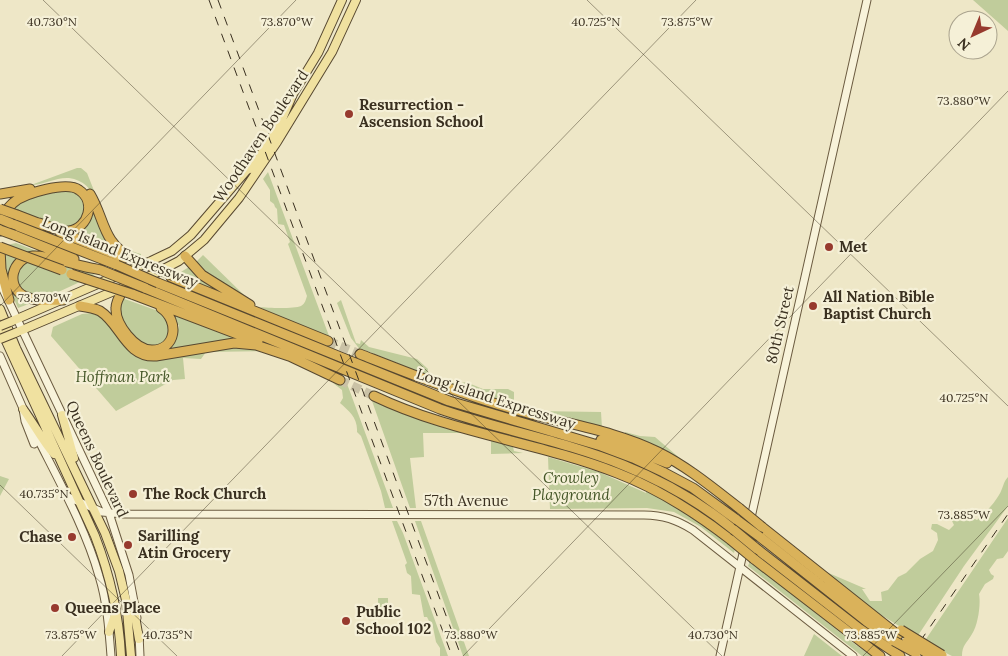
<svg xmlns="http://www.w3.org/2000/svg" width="1008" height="656" viewBox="0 0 1008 656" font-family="Lora,serif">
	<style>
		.green { fill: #c0cc9b }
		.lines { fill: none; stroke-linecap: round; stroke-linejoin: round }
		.highway-tunnel { stroke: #cac2a6; stroke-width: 9; stroke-dasharray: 9 4.5; stroke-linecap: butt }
		.secondary-casing { stroke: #6b5b40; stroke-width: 9 }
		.primary-casing { stroke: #574830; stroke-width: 10 }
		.highway-casing { stroke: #574830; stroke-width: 11 }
		.secondary { stroke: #f8f3da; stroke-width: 7 }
		.primary { stroke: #f0e1a0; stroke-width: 8 }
		.highway { stroke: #dab25a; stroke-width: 9 }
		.rail { stroke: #3a3020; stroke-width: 1; stroke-dasharray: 9 9; stroke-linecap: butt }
		.primary-bridge-casing { stroke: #574830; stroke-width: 10; stroke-linecap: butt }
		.highway-bridge-casing { stroke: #574830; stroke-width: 11; stroke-linecap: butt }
		.primary-bridge { stroke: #f0e1a0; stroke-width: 8 }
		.highway-bridge { stroke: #dab25a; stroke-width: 9 }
		.ticks { fill: none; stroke: #3a3020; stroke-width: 1; stroke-opacity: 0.45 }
		.poi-dot { fill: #973a2e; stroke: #f5f0d7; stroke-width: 2 }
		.labels { text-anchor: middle; stroke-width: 4.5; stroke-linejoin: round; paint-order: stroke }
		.poi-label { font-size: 15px; font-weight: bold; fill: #3a3020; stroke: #f5f0d7; text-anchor: start }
		.street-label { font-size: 15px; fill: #3a3020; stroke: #f5f0d7 }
		.park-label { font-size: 15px; font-style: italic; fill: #445627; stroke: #f5f0d7 }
		.ticks-label { font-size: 12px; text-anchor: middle; fill: #3a3020; stroke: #f5f0d7; stroke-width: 4.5; stroke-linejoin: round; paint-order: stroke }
	</style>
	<rect width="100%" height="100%" fill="#eee7c7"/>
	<path class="green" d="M973 0H1008V31Z
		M77 168H81L87 173 112 236C120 246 129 251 141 254V256L137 258C125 253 115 245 109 234 97 212 98 182 69 178 57 177 43 185 31 185Z
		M268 172 335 352 326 345 329 339 259 307C268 308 294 309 301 306 305 304 306 299 307 296L288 244 290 242 284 225 278 224 277 209 275 207 274 204 270 201V190L263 179Z
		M65 190C71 191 77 192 82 198 90 208 83 226 70 228 57 230 24 214 11 209L30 198Z
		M91 203 111 247 110 248 74 234Z
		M16 243 39 252 26 256 10 278 34 302 18 308 6 282 2 246Z
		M203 255 245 296 243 298C231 290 200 276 196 262Z
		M48 260 70 266 95 275 54 294 39 295 36 297 28 296 16 285 17 272 24 263Z
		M189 267 195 275 216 290 215 291 176 275Z
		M122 298 161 312 170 325 167 341 153 348C148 346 142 344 138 341 126 330 114 313 122 298Z
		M341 300 356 343 360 344 361 340 369 347 417 359 428 369 427 375 362 349 361 351 351 338 337 303Z
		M92 313 104 319 136 355 239 346 267 351 206 352 201 359 183 358 185 379 173 380 116 411 51 336 53 327 82 314Z
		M173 315 242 341 163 352C172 343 177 337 179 325L176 324Z
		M343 375 349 389 393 508H385L381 491 361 436 357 432C358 418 349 411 340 403L343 398 342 390 333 383 338 384Z
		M443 379 456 384 466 382 483 389H508L514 392V405L441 381Z
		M372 401 415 418 466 433H423L424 457 410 458 416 508H410Z
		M534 411 601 412 602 428Z
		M625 432 640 436 655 437 682 460 667 451 625 433Z
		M491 440 513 447 514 451 523 453 491 454Z
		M548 457 599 472 646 493V490L693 517 735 549 734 553 701 527 674 512 647 508 550 509Z
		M0 476 9 479 0 496Z
		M1008 477V506L964 566 917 637 873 610 824 571 866 589H862L870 601H882L881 592 888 590 898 577 906 573 920 559 933 551 938 540 937 533 931 529 932 524H937L949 530 954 525 951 519C964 512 964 513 977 520 985 513 993 505 999 495 1003 489 1003 482 1008 477Z
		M1008 518V551L1003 558 997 559 989 570 991 574 994 576 993 579 985 584 979 594C981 604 978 625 972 634 967 643 962 645 962 656H952L924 642Z
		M392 521H397L403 533 448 656H440V648L436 642 432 622 429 621 427 617H424L420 595 412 594 411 576 407 573 405 565 407 563Z
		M415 521H421L469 656H463Z
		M750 561 856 645 872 656H862L748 566Z
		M378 598H388V614H378Z
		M814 634 842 656H804Z"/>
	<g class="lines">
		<path class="highway-tunnel" d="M328 341 360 354
			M340 380 374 396"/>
		<defs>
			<path id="secondary" d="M0 283 109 513 129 575 137 618
				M0 356 25 413
				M23 409 25 421 34 444
				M33 429C56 476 85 526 99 576 107 602 109 629 111 656
				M66 496 102 512 124 514 644 515C663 515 677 520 693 530L853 656
				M139 634 140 656
				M720 656 867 0"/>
			<path id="primary" d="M0 309 16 348 105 533 119 571 126 600 131 656
				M10 322 151 261 172 251 191 235 247 170 252 168 279 126 293 94 318 53 342 0
				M0 328 95 536C110 575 119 614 121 656
				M15 333 152 275 179 261 204 240 239 198 277 142 332 52 356 0
				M23 409C34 424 42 440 54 454
				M62 415 74 458
				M128 603 135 616 139 639
				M109 632 115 615"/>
			<path id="highway" d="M0 194 30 189
				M90 194C105 219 102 243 132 258
				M17 215 43 225
				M10 223 117 265
				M0 231C1 220 5 210 13 203 24 193 67 181 79 190 96 201 89 228 69 231 60 232 48 226 39 223
				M60 232 124 258
				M14 235 74 259
				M0 248 1 269 9 300
				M185 256 202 275 250 305
				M171 277 328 341
				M158 283 449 401 601 446 633 458 663 472 693 488 737 520
				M125 287C121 294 116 300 116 308 115 324 135 350 152 350 176 350 180 321 161 308
				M145 288 440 409C500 430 564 441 623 465 663 481 701 503 734 530
				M132 294 258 342
				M63 300C51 300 36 302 24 296 5 286 12 258 33 256 47 255 61 261 75 264 83 267 93 268 101 270
				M80 306C87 307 94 308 100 311 121 324 126 358 156 356L234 343 256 345 289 356
				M283 353 340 380
				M360 354C411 374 463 395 517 410 564 424 614 430 658 452 688 467 713 488 739 508
				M374 396C451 433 538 442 617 473 659 489 695 512 731 540
				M601 440 639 452 667 463
				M762 527 898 635
				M760 537 866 621 894 641
				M757 549 860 629 900 656
				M754 559 880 656"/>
		</defs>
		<use href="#secondary" class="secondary-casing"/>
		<use href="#primary" class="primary-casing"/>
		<use href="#highway" class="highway-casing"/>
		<use href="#secondary" class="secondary"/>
		<use href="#primary" class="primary"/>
		<use href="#highway" class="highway"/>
		<path class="rail" d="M209 0 452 656
			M218 0 461 656
			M910 656 1008 514"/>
		<defs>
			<path id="primary-bridge" d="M0 326 10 322
				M0 339 15 333"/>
			<path id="highway-bridge" d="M0 209 17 215
				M0 219 10 223
				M0 230 14 235
				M0 247 62 270
				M132 258 174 276
				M117 265 158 283
				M103 271 145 288
				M71 274 132 294
				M739 508 762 527
				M737 520 760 537
				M734 530 757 549
				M731 540 754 559
				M901 630 942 655
				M894 641 916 653
				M907 641 932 656"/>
		</defs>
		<use href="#primary-bridge" class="primary-bridge-casing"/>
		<use href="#highway-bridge" class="highway-bridge-casing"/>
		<use href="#primary-bridge" class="primary-bridge"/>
		<use href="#highway-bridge" class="highway-bridge"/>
	</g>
	<path class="ticks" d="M43 0 722 656M587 0 1008 406M0 306 296 0M0 485 177 656M62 656 696 0M463 656 1008 91M863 656 1008 506"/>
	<g class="poi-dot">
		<circle cx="349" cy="114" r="5"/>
		<circle cx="829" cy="247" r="5"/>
		<circle cx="813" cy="306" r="5"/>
		<circle cx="133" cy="494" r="5"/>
		<circle cx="72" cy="537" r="5"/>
		<circle cx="128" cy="545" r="5"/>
		<circle cx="55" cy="608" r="5"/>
		<circle cx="346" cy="621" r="5"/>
	</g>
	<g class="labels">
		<g class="poi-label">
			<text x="359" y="110">Resurrection -<tspan x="359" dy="17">Ascension School</tspan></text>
			<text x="839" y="252">Met</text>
			<text x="823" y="302">All Nation Bible<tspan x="823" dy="17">Baptist Church</tspan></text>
			<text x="143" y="499">The Rock Church</text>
			<text x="138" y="541">Sarilling<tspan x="138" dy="17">Atin Grocery</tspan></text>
			<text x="62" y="542" text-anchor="end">Chase</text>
			<text x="65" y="613">Queens Place</text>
			<text x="356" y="617">Public<tspan x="356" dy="17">School 102</tspan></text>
		</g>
		<g class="street-label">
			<text transform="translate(261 136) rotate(-56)" y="5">Woodhaven Boulevard</text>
			<text transform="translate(120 252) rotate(22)" y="5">Long Island Expressway</text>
			<text transform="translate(780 325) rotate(-77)" y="5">80th Street</text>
			<text transform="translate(496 399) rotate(18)" y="5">Long Island Expressway</text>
			<text transform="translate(97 459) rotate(65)" y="5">Queens Boulevard</text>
			<text x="466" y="506">57th Avenue</text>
		</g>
		<g class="park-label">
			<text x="123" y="382">Hoffman Park</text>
			<text x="571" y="483">Crowley<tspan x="571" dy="17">Playground</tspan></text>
		</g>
	</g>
	<g class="ticks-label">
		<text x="52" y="26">40.730°N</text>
		<text x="596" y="26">40.725°N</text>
		<text x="687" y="26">73.875°W</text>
		<text x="287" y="26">73.870°W</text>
		<text x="964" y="105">73.880°W</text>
		<text x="44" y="302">73.870°W</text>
		<text x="964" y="402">40.725°N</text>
		<text x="44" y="498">40.735°N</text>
		<text x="964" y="519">73.885°W</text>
		<text x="71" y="639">73.875°W</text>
		<text x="471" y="639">73.880°W</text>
		<text x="871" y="639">73.885°W</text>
		<text x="168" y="639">40.735°N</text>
		<text x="713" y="639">40.730°N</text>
	</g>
	<g transform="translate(973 35) rotate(224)"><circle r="24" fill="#f5f0d7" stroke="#aaa38e"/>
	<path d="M0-4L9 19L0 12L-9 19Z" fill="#973a2e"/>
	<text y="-8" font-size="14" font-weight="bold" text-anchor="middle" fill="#3a3020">N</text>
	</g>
</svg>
